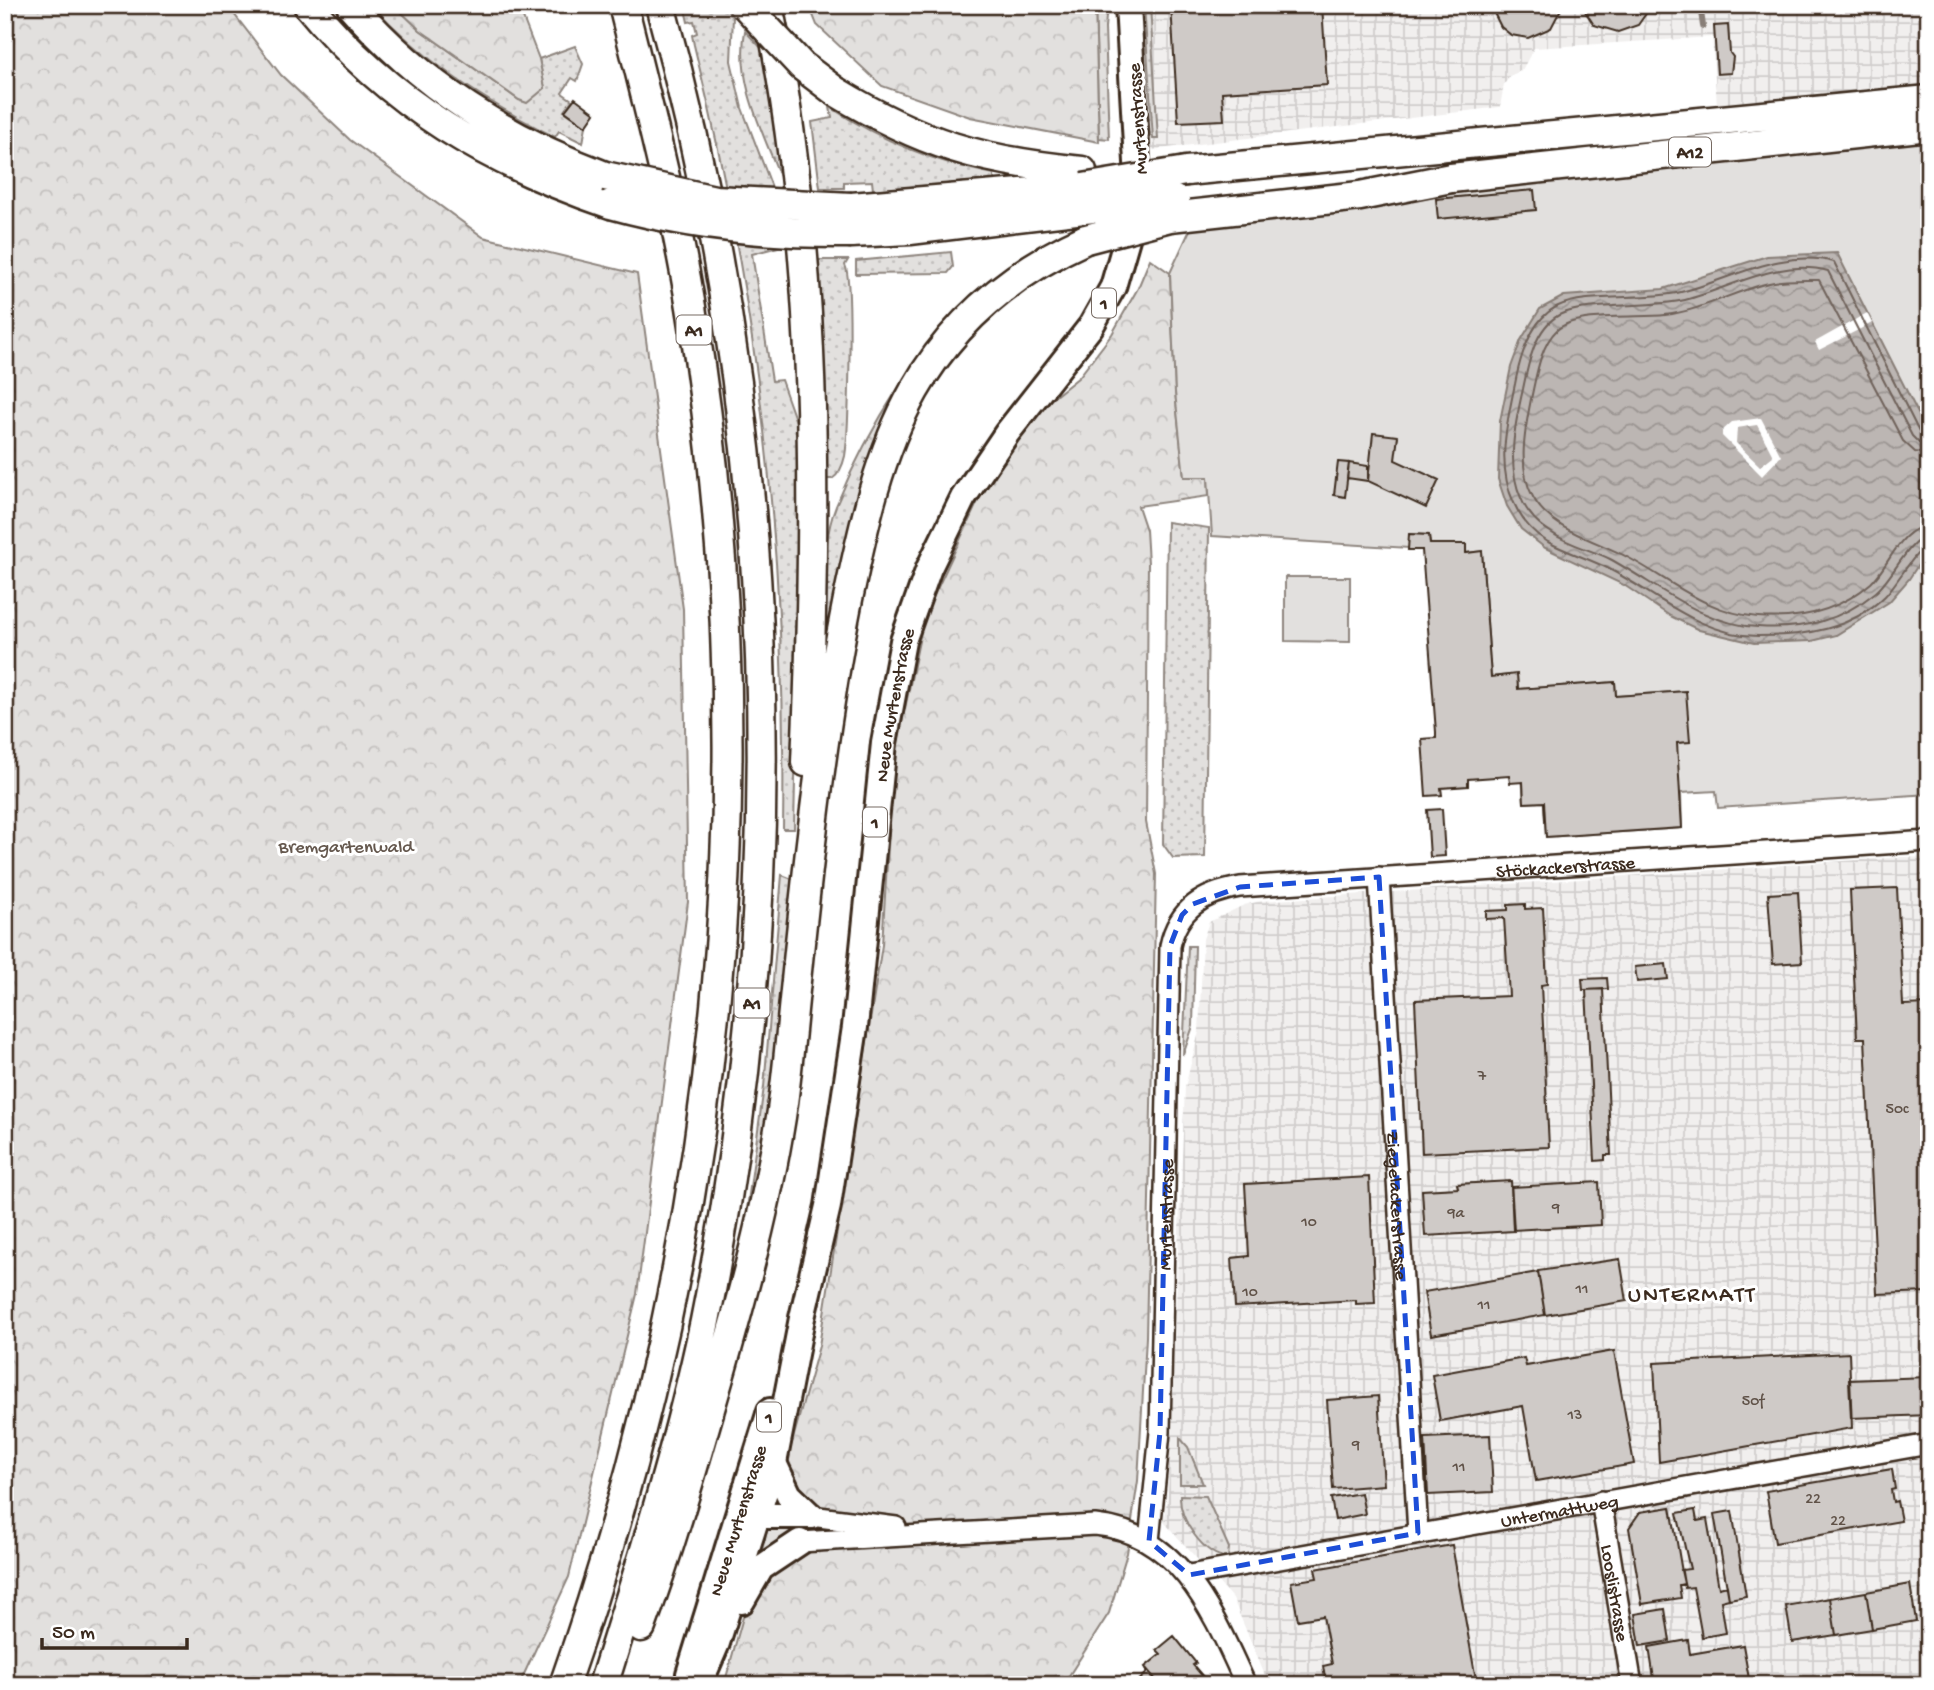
<svg xmlns="http://www.w3.org/2000/svg" width="1934" height="1690" viewBox="0 0 1934 1690" font-family="'Gochi Hand',sans-serif">
	<style>
		.industrial { fill: url(#industrial-grid) }
		.grass { fill: url(#grass-dots); stroke: #8e857e; stroke-width: 2 }
		.forest { fill: url(#forest-crowns); stroke: #8e857e; stroke-width: 2 }
		.pitch { fill: #e2e0de; stroke: #8e857e; stroke-width: 2 }
		.water { fill: url(#water-waves); stroke: #887e77; stroke-width: 2 }
		.pier { fill: #fff; fill-rule: evenodd }
		.lines { fill: none; stroke-linecap: round; stroke-linejoin: round }
		.shore { stroke: #6f625a; stroke-width: 2 }
		.stream { stroke: #887e77; stroke-width: 6 }
		.building { fill: #cfcac7; stroke: #3b2a1e; stroke-width: 2 }
		.minor-casing { stroke: #3b2a1e; stroke-width: 24 }
		.major-casing { stroke: #3b2a1e; stroke-width: 30 }
		.highway-casing { stroke: #3b2a1e; stroke-width: 33 }
		.minor { stroke: #fff; stroke-width: 19 }
		.major { stroke: #fff; stroke-width: 24 }
		.highway { stroke: #fff; stroke-width: 28 }
		.highway-bridge-casing { stroke: #3b2a1e; stroke-width: 33; stroke-linecap: butt }
		.highway-bridge { stroke: #fff; stroke-width: 28 }
		.marked { fill: none; stroke: #1d4ed8; stroke-width: 5; stroke-dasharray: 14 9; stroke-linejoin: round }
		.labels { text-anchor: middle; stroke-width: 6; stroke-linejoin: round; paint-order: stroke }
		.number-label { font-size: 16px; fill: #605248 }
		.shield { fill: #fff; stroke: #766a62; stroke-width: 2 }
		.shield-label { font-size: 18px; font-weight: bold; fill: #3b2a1e }
		.street-label { font-size: 19px; fill: #3b2a1e; stroke: #fff }
		.park-label { font-size: 19px; fill: #65584e; stroke: #fff }
		.quarter-label { font-size: 23px; letter-spacing: 2px; fill: #3b2a1e; stroke: #fff }
	</style>
	<defs>
		<pattern id="industrial-grid" width="8" height="8" patternUnits="userSpaceOnUse" patternTransform="scale(1.75)"><rect width="8" height="8" fill="#f1efee"/><path d="M0 4h8M4 0v8" fill="none" stroke="#d0cdcc"/></pattern>
		<pattern id="grass-dots" width="8" height="8" patternUnits="userSpaceOnUse" patternTransform="scale(1.75)"><rect width="8" height="8" fill="#e2e0de"/><path d="M2 2h.1M6 6h.1" fill="none" stroke="#c3c0be" stroke-width="1.8" stroke-linecap="round"/></pattern>
		<pattern id="forest-crowns" width="20" height="18" patternUnits="userSpaceOnUse" patternTransform="scale(1.75)"><rect width="20" height="18" fill="#e2e0de"/><path d="M2 6a3 3 0 1 1 6 0M12 15a3 3 0 1 1 6 0" fill="none" stroke="#c3c0be"/></pattern>
		<pattern id="water-waves" width="16" height="10" patternUnits="userSpaceOnUse" patternTransform="scale(1.75)"><rect width="16" height="10" fill="#bcb6b3"/><path d="M0 5q4-4 8 0t8 0" fill="none" stroke="#9a9491"/></pattern>
	</defs>
	<rect width="100%" height="100%" fill="#fff"/>
	<filter id="ink" filterUnits="userSpaceOnUse"><feTurbulence type="fractalNoise" baseFrequency=".0143" numOctaves="2"/><feDisplacementMap in="SourceGraphic" scale="14" xChannelSelector="R" yChannelSelector="G"/><feConvolveMatrix kernelMatrix="1 2 1 2 8 2 1 2 1" color-interpolation-filters="sRGB"/></filter>
	<g filter="url(#ink)">
		<path class="industrial" d="M1129 5H1929V112L1719 132 1712 37 1534 48 1522 70 1512 75 1504 84 1500 107 1135 152Z
			M1903 857 1929 858V1685H1269L1233 1599 1164 1522 1168 1492 1185 1087 1199 1032 1203 939 1209 922 1244 905 1261 901Z"/>
		<path class="grass" d="M372 5H394L420 30 519 100 545 88 539 59 575 46 583 64 577 81 572 78 562 93 572 100 564 111 586 126 583 143 559 131 555 137 541 130C476 96 423 60 372 5Z
			M684 5H724L733 17 731 61 742 108 793 243 752 254 772 381 781 380 802 439 794 829H783C787 561 759 305 694 45L692 35 697 33 694 21 688 22Z
			M1095 5H1107L1105 28 1109 139 1099 138Z
			M1144 5H1150L1158 139H1153Z
			M745 31 771 58 784 187C766 138 735 84 745 31Z
			M830 107C880 140 935 163 994 174V180L873 190 872 181 844 182V188H820L812 122 832 118Z
			M951 252 953 267 948 273 856 274V261Z
			M818 260H848L845 265C853 280 849 432 845 456 843 465 840 474 832 479H827L824 359Z
			M989 284 927 354 823 668 825 587 829 585 825 584C825 558 826 531 836 506 864 438 928 325 989 284Z
			M1167 522 1209 528 1205 857 1173 858 1163 844Z
			M782 875 792 879 778 1048 752 1210 747 1209 764 1087Z
			M1188 946H1195L1193 1026 1183 1055Z
			M1180 1438 1188 1447 1203 1484H1180Z
			M1180 1495 1206 1496 1229 1548 1228 1558C1203 1555 1179 1520 1180 1495Z"/>
		<path class="forest" d="M5 5H227L281 75 350 140 483 237 637 274 683 609 688 902 637 1294 569 1577 519 1685H5Z
			M394 5H518L539 59 545 88 527 103 519 100 420 30Z
			M809 5H1095L1099 142 970 117 882 86 817 25Z
			M1150 259 1170 273 1175 392 1184 476 1208 477 1209 496 1138 506 1146 530 1148 563 1146 822 1156 874 1146 1337 1138 1481 1127 1553 1109 1613 1063 1685H724L819 1346 882 945 893 766 924 617 986 484 1044 405 1079 377 1112 334 1138 288Z"/>
		<path class="pitch" d="M1929 112V794L1718 808 1716 791 1681 793 1682 828 1546 837 1544 802 1524 803 1520 744 1686 691 1616 696 1615 682 1518 689 1517 674 1491 677 1482 551 1466 553 1465 544H1430L1429 535 1409 534V548L1212 536 1208 477H1184L1175 392 1170 273 1195 219 1503 187 1721 157 1719 132Z
			M1285 577H1350V642L1285 641Z"/>
		<path class="water" d="M1837 253 1929 435V548L1909 579 1889 602 1836 635 1812 641 1754 643 1699 630 1670 616 1624 585 1545 548 1521 529 1507 506 1498 479 1500 421 1511 367 1521 340 1540 309 1564 296 1663 289 1767 256Z"/>
		<path class="pier" d="M1867 313 1872 323 1819 350 1815 342Z
			M1761 418 1781 456 1762 476 1722 436V431L1732 422ZM1757 425 1773 456 1760 466 1736 443 1737 428Z"/>
		<g class="lines">
			<path class="shore" d="M1929 436 1919 432 1834 262C1781 248 1730 280 1681 292 1645 301 1585 292 1556 307 1530 321 1520 357 1515 384 1507 422 1496 466 1514 503 1521 519 1533 533 1548 542 1568 553 1591 559 1611 570 1658 595 1702 636 1758 636 1806 636 1850 630 1885 596 1896 585 1918 546 1929 545
				M1929 445 1919 443 1912 436 1828 271C1779 258 1731 288 1685 300 1652 308 1584 302 1559 315 1535 328 1528 364 1523 389 1515 424 1506 464 1521 498 1527 513 1539 525 1552 533 1569 545 1592 550 1610 559 1658 585 1701 624 1758 627 1803 630 1841 621 1876 592 1893 578 1909 538 1929 536
				M1929 455 1915 452 1903 441 1819 280C1800 280 1780 279 1761 285 1729 294 1699 311 1665 315 1639 318 1576 312 1557 330 1540 346 1536 377 1531 399 1525 430 1517 468 1533 497 1551 531 1597 540 1629 558 1672 581 1707 613 1758 617 1799 620 1839 611 1871 583 1890 565 1900 527 1929 526"/>
			<path class="stream" d="M1700 5 1703 26"/>
		</g>
		<path class="building" d="M1171 5H1322L1327 85 1222 92 1224 120 1178 122Z
			M1490 5H1563L1551 28 1528 38 1511 35 1501 27Z
			M1581 5H1652L1638 25 1618 32 1594 25Z
			M1728 25 1730 53 1733 57 1731 73 1717 74 1714 26Z
			M575 98 595 113 586 126 565 111Z
			M1534 190 1536 210 1438 219 1436 199Z
			M1373 433 1398 436 1395 460 1439 480 1426 508 1368 481Z
			M1338 462 1349 463 1345 497 1334 495Z
			M1349 463 1368 466V481L1347 478Z
			M1409 534 1429 535 1430 544H1466V553L1482 551 1491 677 1517 674 1518 689 1615 682 1616 696 1686 691 1690 742 1677 743 1682 828 1546 837 1544 802 1524 803 1523 782 1510 783 1509 776 1468 779V786L1441 788 1442 795 1426 796 1422 739 1436 738V732L1422 550H1408Z
			M1442 809 1445 856 1430 857 1427 810Z
			M1897 888 1903 1005 1929 1004V1292L1877 1294 1865 1038H1857L1850 890Z
			M1798 892 1802 962 1773 964 1768 894Z
			M1525 904V909L1543 908 1547 984 1541 985 1549 1147 1422 1153 1415 1000 1509 996 1504 918 1486 919V911L1508 910V905Z
			M1666 964 1668 979 1637 982 1635 967Z
			M1607 978 1608 989 1583 990 1582 979Z
			M1603 989 1611 1155H1605V1160L1595 1161 1586 990Z
			M1369 1177 1375 1303 1356 1304V1300L1235 1307 1232 1258 1249 1256 1245 1184Z
			M1511 1181 1514 1231 1425 1236 1422 1190 1458 1188 1457 1184Z
			M1599 1182 1601 1225 1513 1230 1511 1187Z
			M1620 1259 1627 1301 1545 1315 1538 1271Z
			M1538 1272 1545 1315 1431 1335 1424 1292Z
			M1614 1351 1634 1464 1536 1481 1523 1406 1440 1421 1432 1375 1524 1358 1526 1366Z
			M1849 1353 1852 1428 1659 1462 1654 1363Z
			M1927 1377 1929 1415 1851 1418 1849 1380Z
			M1378 1396 1384 1485 1333 1489 1327 1400Z
			M1490 1435 1493 1492 1428 1495 1425 1438Z
			M1892 1469 1895 1489 1891 1490 1893 1502 1897 1501 1901 1521 1775 1543 1766 1491Z
			M1361 1493 1365 1514 1335 1520 1331 1498Z
			M1671 1507 1684 1584 1679 1585 1681 1598 1642 1604 1629 1528 1640 1512Z
			M1695 1510 1697 1521 1707 1519 1719 1588 1727 1586 1729 1599 1721 1601 1726 1633 1702 1637 1693 1587 1685 1588 1681 1570 1690 1569 1677 1513Z
			M1732 1511 1746 1596 1729 1599 1714 1514Z
			M1452 1545 1477 1685H1326L1323 1666 1332 1664 1323 1616 1298 1620 1291 1582 1317 1578 1315 1569Z
			M1910 1584 1916 1621 1872 1629 1866 1592Z
			M1866 1592 1872 1629 1836 1635 1830 1598Z
			M1830 1598 1836 1635 1792 1642 1786 1606Z
			M1665 1609 1670 1641 1640 1646 1635 1614Z
			M1174 1636 1196 1663 1193 1665 1204 1678 1196 1685H1160L1145 1667 1161 1654 1157 1650Z
			M1688 1640 1690 1654 1743 1645 1749 1679 1715 1685H1655L1649 1647Z
			M1145 1667 1160 1685H1134L1148 1672Z"/>
		<g class="lines">
			<defs>
				<g id="minor">
					<path id="s1" d="M1379 877 1418 1533"/>
					<path id="s2" d="M1601 1501 1632 1685"/>
					<path d="M811 1516 896 1527"/>
					<path id="s3" d="M1149 1541 1160 1432 1170 946C1178 908 1204 893 1240 887L1929 841"/>
					<path d="M800 1542 1095 1525C1182 1533 1214 1616 1246 1685"/>
					<path id="s4" d="M1189 1575 1929 1444"/>
				</g>
				<g id="major">
					<path d="M774 1463 789 1495 811 1516"/>
					<path d="M744 1516H811"/>
					<path d="M742 1601 761 1568 800 1542"/>
					<path id="s5" d="M689 1674 770 1411"/>
					<path id="s6" d="M699 1685 717 1643 774 1463 802 1318 828 1206 855 1027 884 743 903 641 929 568 963 498 1007 433 1091 326 1113 287 1139 197 1128 5"/>
				</g>
				<path id="highway" d="M308 5C390 105 490 163 611 204
					M351 5C421 86 506 139 605 176
					M768 5C819 252 817 511 806 762
					M835 91C922 144 981 161 1082 171
					M1186 171 1929 100
					M1451 178 1929 126
					M851 207 1083 188
					M851 233 910 230 1084 209
					M641 1627C671 1546 694 1464 718 1381 743 1294 767 1206 781 1117 788 1072 791 1026 796 981 809 854 823 725 848 599 863 528 878 455 914 391 954 320 1013 272 1086 239
					M564 1685C720 1240 769 773 691 307 674 205 648 105 623 5
					M603 1685C641 1564 679 1445 705 1321 793 885 779 435 660 5"/>
			</defs>
			<use href="#minor" class="minor-casing"/>
			<use href="#major" class="major-casing"/>
			<use href="#highway" class="highway-casing"/>
			<use href="#minor" class="minor"/>
			<use href="#major" class="major"/>
			<use href="#highway" class="highway"/>
			<defs>
				<path id="highway-bridge" d="M745 5 802 66 835 91
					M605 176 715 200 851 207
					M1083 188 1186 171
					M611 204C690 226 769 234 851 233
					M1084 209 1175 200
					M1086 239 1170 217 1360 196 1451 178"/>
			</defs>
			<use href="#highway-bridge" class="highway-bridge-casing"/>
			<use href="#highway-bridge" class="highway-bridge"/>
		</g>
	</g>
	<path class="marked" d="M1379 877 1418 1533 1189 1575 1149 1541 1160 1432 1170 946 1182 915 1193 904 1240 887Z"/>
	<g class="labels">
		<g class="number-label">
			<text x="1482" y="1080">7</text>
			<text x="1897" y="1113">50c</text>
			<text x="1556" y="1212">9</text>
			<text x="1456" y="1217">9a</text>
			<text x="1309" y="1226">10</text>
			<text x="1582" y="1293">11</text>
			<text x="1250" y="1296">10</text>
			<text x="1484" y="1309">11</text>
			<text x="1753" y="1405">50f</text>
			<text x="1575" y="1419">13</text>
			<text x="1356" y="1449">9</text>
			<text x="1459" y="1471">11</text>
			<text x="1813" y="1503">22</text>
			<text x="1838" y="1525">22</text>
		</g>
		<g class="shield">
			<rect x="1669" y="137.5" width="42" height="29" rx="5"/>
			<rect x="1092" y="288.5" width="24" height="29" rx="5"/>
			<rect x="676.5" y="315.5" width="35" height="29" rx="5"/>
			<rect x="863" y="807.5" width="24" height="29" rx="5"/>
			<rect x="734.5" y="988.5" width="35" height="29" rx="5"/>
			<rect x="757" y="1402.5" width="24" height="29" rx="5"/>
		</g>
		<g class="shield-label">
			<text x="1690" y="158">A12</text>
			<text x="1104" y="309">1</text>
			<text x="694" y="336">A1</text>
			<text x="875" y="828">1</text>
			<text x="752" y="1009">A1</text>
			<text x="769" y="1423">1</text>
		</g>
		<g class="street-label">
			<text transform="translate(1136 119) rotate(-94)" y="7">Murtenstrasse</text>
			<text dy="7" stroke="none"><textPath href="#s6" startOffset="1003">Neue Murtenstrasse</textPath></text>
			<text dy="7" stroke="none"><textPath href="#s3" startOffset="1020">Stöckackerstrasse</textPath></text>
			<text dy="7" stroke="none"><textPath href="#s1" startOffset="329">Ziegelackerstrasse</textPath></text>
			<text dy="7" stroke="none"><textPath href="#s3" startOffset="327">Murtenstrasse</textPath></text>
			<text dy="7" stroke="none"><textPath href="#s4" startOffset="376">Untermattweg</textPath></text>
			<text dy="7" stroke="none"><textPath href="#s5" startOffset="161">Neue Murtenstrasse</textPath></text>
			<text dy="7" stroke="none"><textPath href="#s2" startOffset="93">Looslistrasse</textPath></text>
		</g>
		<g class="park-label">
			<text x="346" y="852">Bremgartenwald</text>
		</g>
		<g class="quarter-label">
			<text x="1692" y="1301">UNTERMATT</text>
		</g>
	</g>
	<rect width="1934" height="1690" fill="none" stroke="#fff" stroke-width="28"/>
	<rect x="14" y="14" width="1906" height="1662" fill="none" stroke="#3b2a1e" stroke-width="2.5" filter="url(#ink)"/>
	<path d="M42 1638v10h145v-10" fill="none" stroke="#3b2a1e" stroke-width="3.5"/>
	<text x="52" y="1638" font-size="21" fill="#3b2a1e" stroke="#ffffff" stroke-width="5" paint-order="stroke">50 m</text>
</svg>
